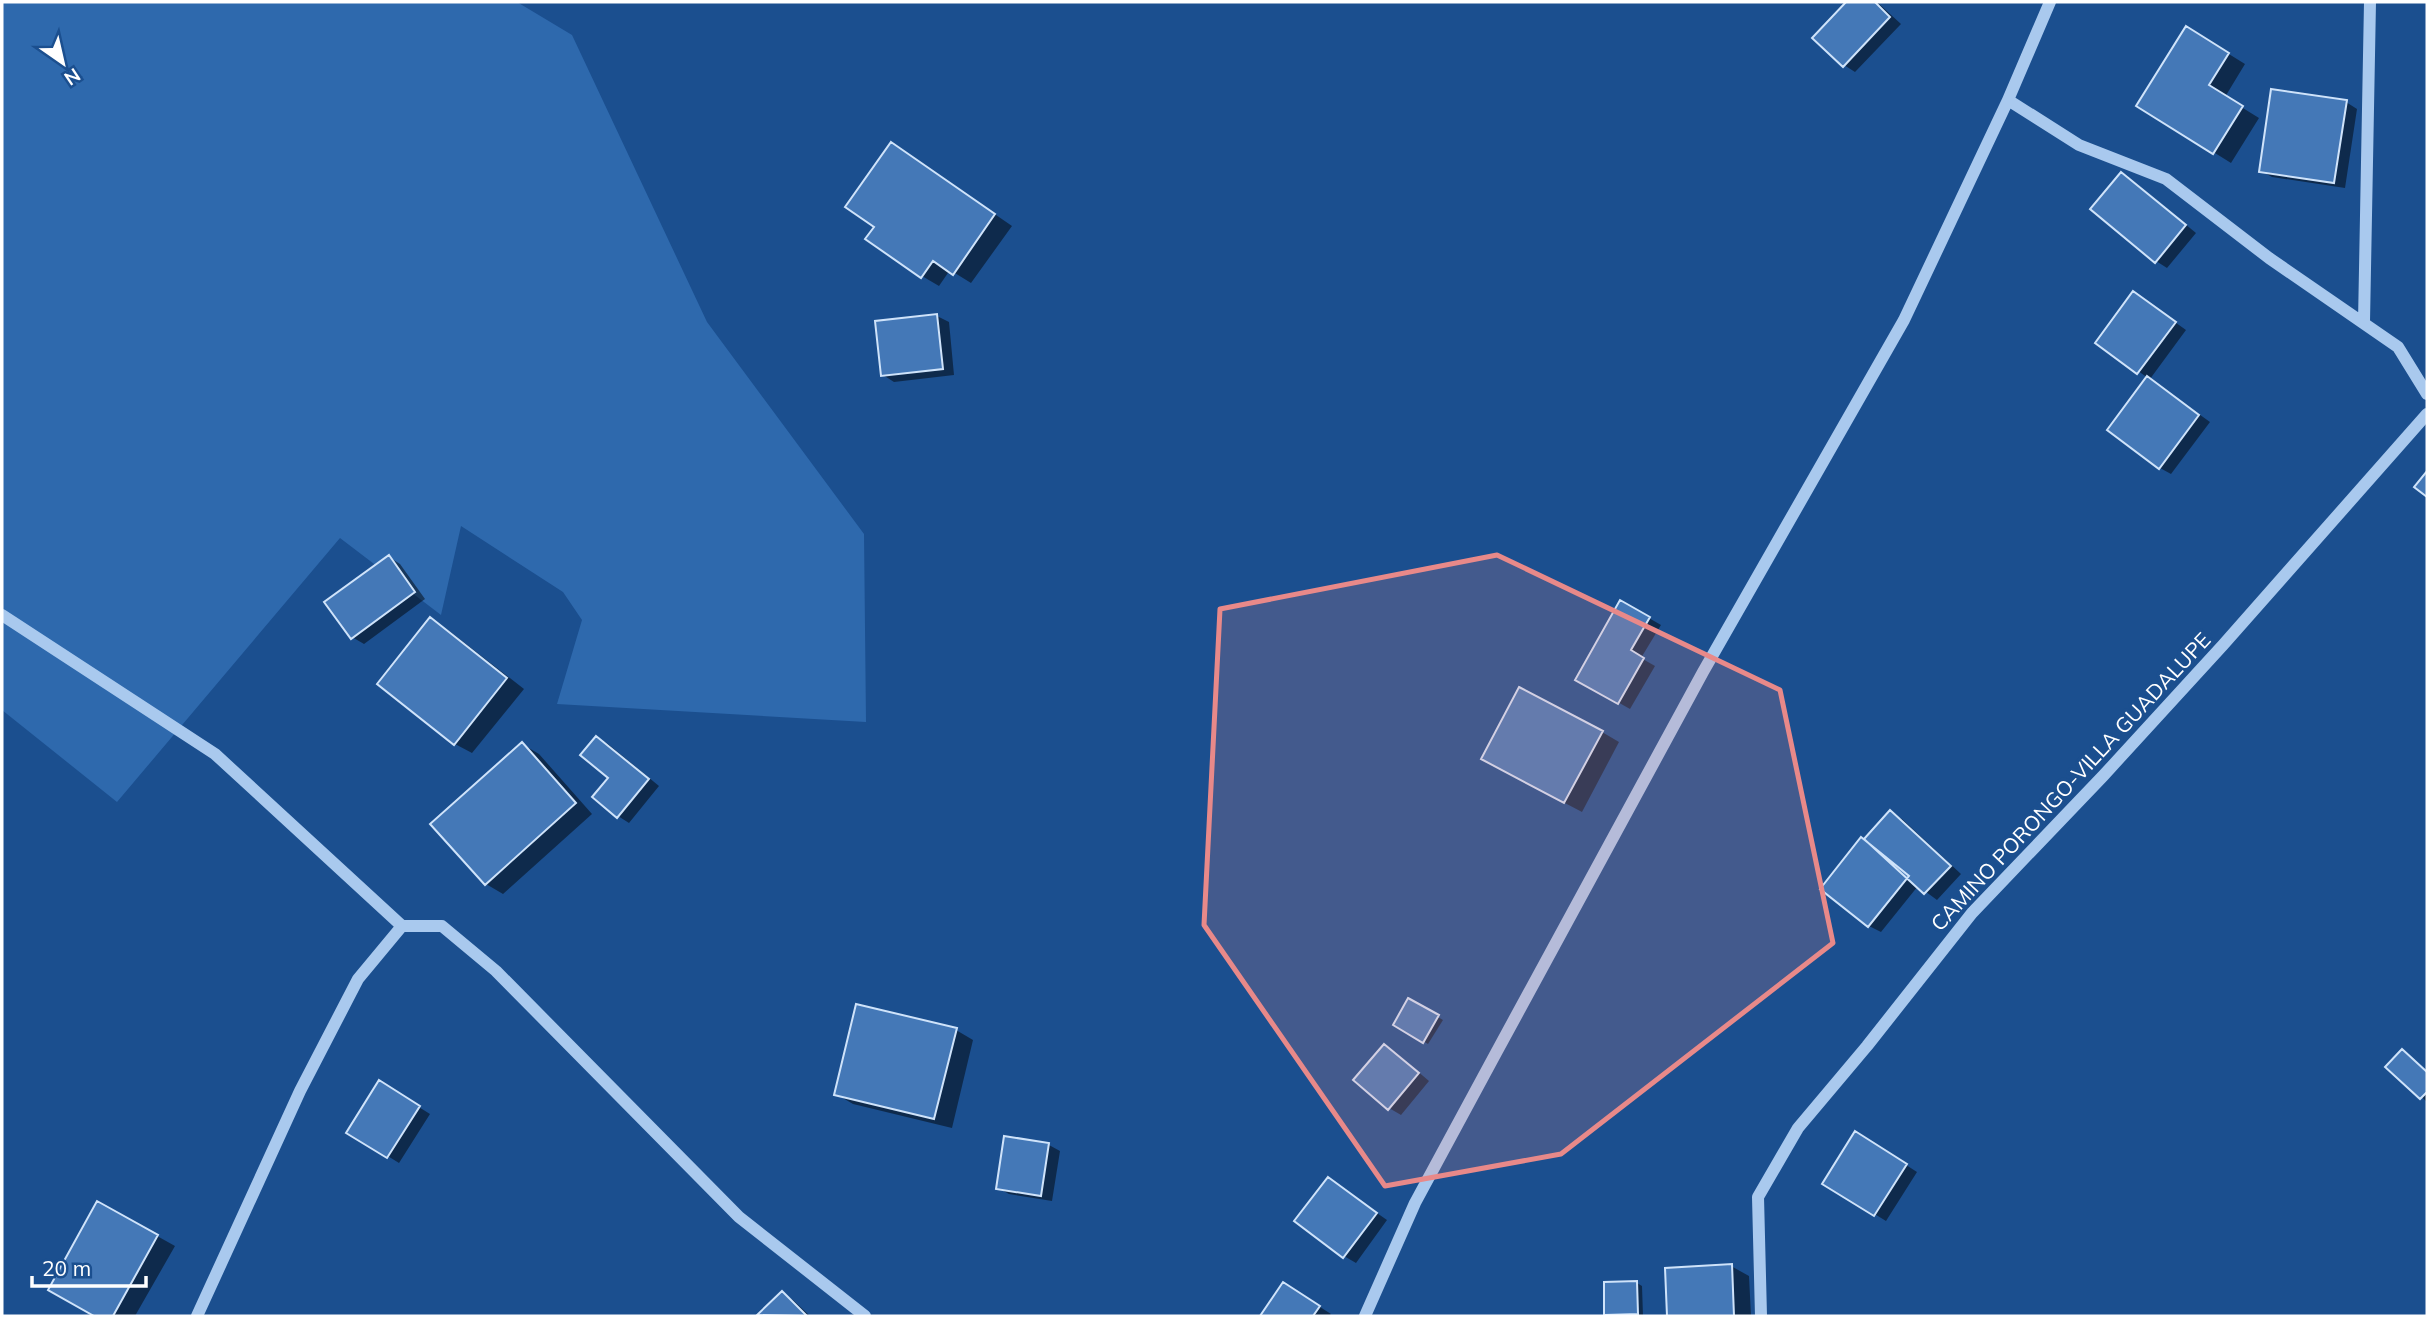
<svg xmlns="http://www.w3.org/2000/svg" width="2429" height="1318" viewBox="0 0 2429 1318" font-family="Mulish,sans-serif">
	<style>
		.green { fill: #2e69ad }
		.shadow { fill: #0007 }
		.building { fill: #4478b7; stroke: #cfe3fa; stroke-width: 2 }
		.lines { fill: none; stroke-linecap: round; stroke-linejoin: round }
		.minor { stroke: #a9c9ee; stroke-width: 12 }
		.marked { fill: #e88989; fill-opacity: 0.2; stroke: #e88989; stroke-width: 5; stroke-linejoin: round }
		.labels { text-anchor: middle; stroke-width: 7; stroke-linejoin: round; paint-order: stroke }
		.street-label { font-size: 21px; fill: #fff; stroke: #1b4f8f }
	</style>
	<rect width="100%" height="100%" fill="#1b4f8f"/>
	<path class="green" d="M2 2H517L572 35 707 322 864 534 866 722 557 704 582 620 563 592 461 526 441 615 340 538 117 802 2 710Z"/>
	<path class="shadow" d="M1849 2H1877L1901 24 1855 72 1844 65 1815 38Z
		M2203 38 2245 64 2225 97 2259 118 2231 163 2138 105Z
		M2346 102 2357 109 2345 188 2272 177 2261 171Z
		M909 155 1012 226 971 283 950 270 939 286 922 276 876 227Z
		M2121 174 2133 181 2196 233 2167 268 2156 261Z
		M2144 300 2186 330 2150 379 2210 422 2171 474 2160 468 2148 378 2097 342Z
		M937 316 949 322 954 375 894 382 883 375Z
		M389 557 400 564 425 599 364 644 352 637Z
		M1621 602 1661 625 1641 658 1655 666 1630 709 1577 679Z
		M431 620 448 630 524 689 472 753 455 744Z
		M1602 732 1619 742 1582 812 1500 769Z
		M597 738 608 744 659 786 629 823 618 816 610 777Z
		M522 744 539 754 592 814 503 894 486 884Z
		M1890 813 1902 819 1961 874 1937 900 1918 886 1881 932 1869 926 1864 841Z
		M1409 1000 1443 1020 1428 1044 1395 1025Z
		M956 1030 973 1040 952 1128 853 1104 836 1094Z
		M1385 1046 1396 1053 1429 1081 1401 1115 1389 1108Z
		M2403 1051 2427 1072 2426 1101 2388 1067Z
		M390 1089 430 1114 399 1163 349 1132Z
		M1867 1140 1917 1172 1886 1221 1824 1183Z
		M1049 1145 1060 1151 1052 1201 1009 1194 998 1188Z
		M1328 1179 1387 1220 1356 1263 1344 1256Z
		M98 1203 175 1246 135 1316H97L50 1289Z
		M1731 1266 1749 1276 1751 1316H1669L1667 1270Z
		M1637 1283 1642 1286 1643 1316H1611L1606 1314Z
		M1284 1284 1295 1291 1331 1314 1329 1316H1262Z
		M782 1293 793 1300 810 1316H761L760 1315Z"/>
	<path class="building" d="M1846 2H1875L1890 17 1843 67 1812 38Z
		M2186 26 2229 53 2209 85 2243 106 2213 154 2136 106Z
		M2271 89 2347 100 2334 183 2259 172Z
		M891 142 995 214 953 275 933 261 921 278 865 239 874 227 845 207Z
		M2121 172 2186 225 2155 263 2090 209Z
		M2133 291 2176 322 2137 374 2095 343Z
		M937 314 943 369 881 376 875 321Z
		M2147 376 2199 415 2159 469 2107 430Z
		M2427 471V497L2414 487Z
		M389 555 415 592 351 639 324 602Z
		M1620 600 1650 617 1631 650 1644 658 1618 704 1575 680Z
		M430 617 507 678 454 745 377 684Z
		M1519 687 1603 731 1564 803 1481 759Z
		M596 736 649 779 617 818 592 797 608 778 580 755Z
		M522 742 576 803 485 885 430 824Z
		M1890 810 1951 866 1924 894 1864 839Z
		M1861 837 1909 876 1868 927 1820 889Z
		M1408 998 1439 1015 1423 1043 1393 1025Z
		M856 1004 957 1028 934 1119 834 1095Z
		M1384 1044 1419 1073 1388 1110 1353 1080Z
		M2402 1049 2427 1072V1092L2420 1099 2385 1067Z
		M379 1080 420 1106 387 1158 346 1133Z
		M1855 1131 1907 1164 1874 1216 1822 1184Z
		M1004 1136 1049 1143 1041 1196 996 1189Z
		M1328 1177 1377 1213 1343 1258 1294 1221Z
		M97 1201 158 1235 113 1316H94L48 1290Z
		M1732 1264 1734 1316H1667L1665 1268Z
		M1637 1281 1638 1314 1604 1315V1282Z
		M1283 1282 1320 1306 1313 1316H1260Z
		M782 1291 807 1316 757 1315Z"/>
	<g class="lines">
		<path class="minor" d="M2008 100 2079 145 2166 179 2269 258 2398 347 2427 394
			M2364 322 2370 2
			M2 615 215 754 402 926
			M197 1316 300 1091 358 979 402 926H442L496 971 739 1217 865 1316
			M1365 1316 1415 1203 1496 1053 1703 672 1904 320 2008 100 2050 2
			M1761 1316 1758 1197 1798 1128 1867 1046 1972 913 2103 776 2223 645 2427 414"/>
	</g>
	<path class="marked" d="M1497 555 1780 690 1833 943 1561 1154 1385 1186 1204 925 1220 609Z"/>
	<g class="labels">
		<g class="street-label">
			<text transform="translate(2071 782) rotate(-47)" y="7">CAMINO PORONGO-VILLA GUADALUPE</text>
		</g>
	</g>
	<rect width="2429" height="1318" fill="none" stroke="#ffffff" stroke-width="7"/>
	<g transform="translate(63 63) rotate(146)" stroke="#1b4f8f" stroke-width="5" paint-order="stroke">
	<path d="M0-5L12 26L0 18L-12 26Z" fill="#ffffff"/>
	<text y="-10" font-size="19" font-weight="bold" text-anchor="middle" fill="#ffffff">N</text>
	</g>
	<path d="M32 1276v10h114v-10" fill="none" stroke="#ffffff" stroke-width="3.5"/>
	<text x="42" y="1276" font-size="21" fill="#ffffff" stroke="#1b4f8f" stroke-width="5" paint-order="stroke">20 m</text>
</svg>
